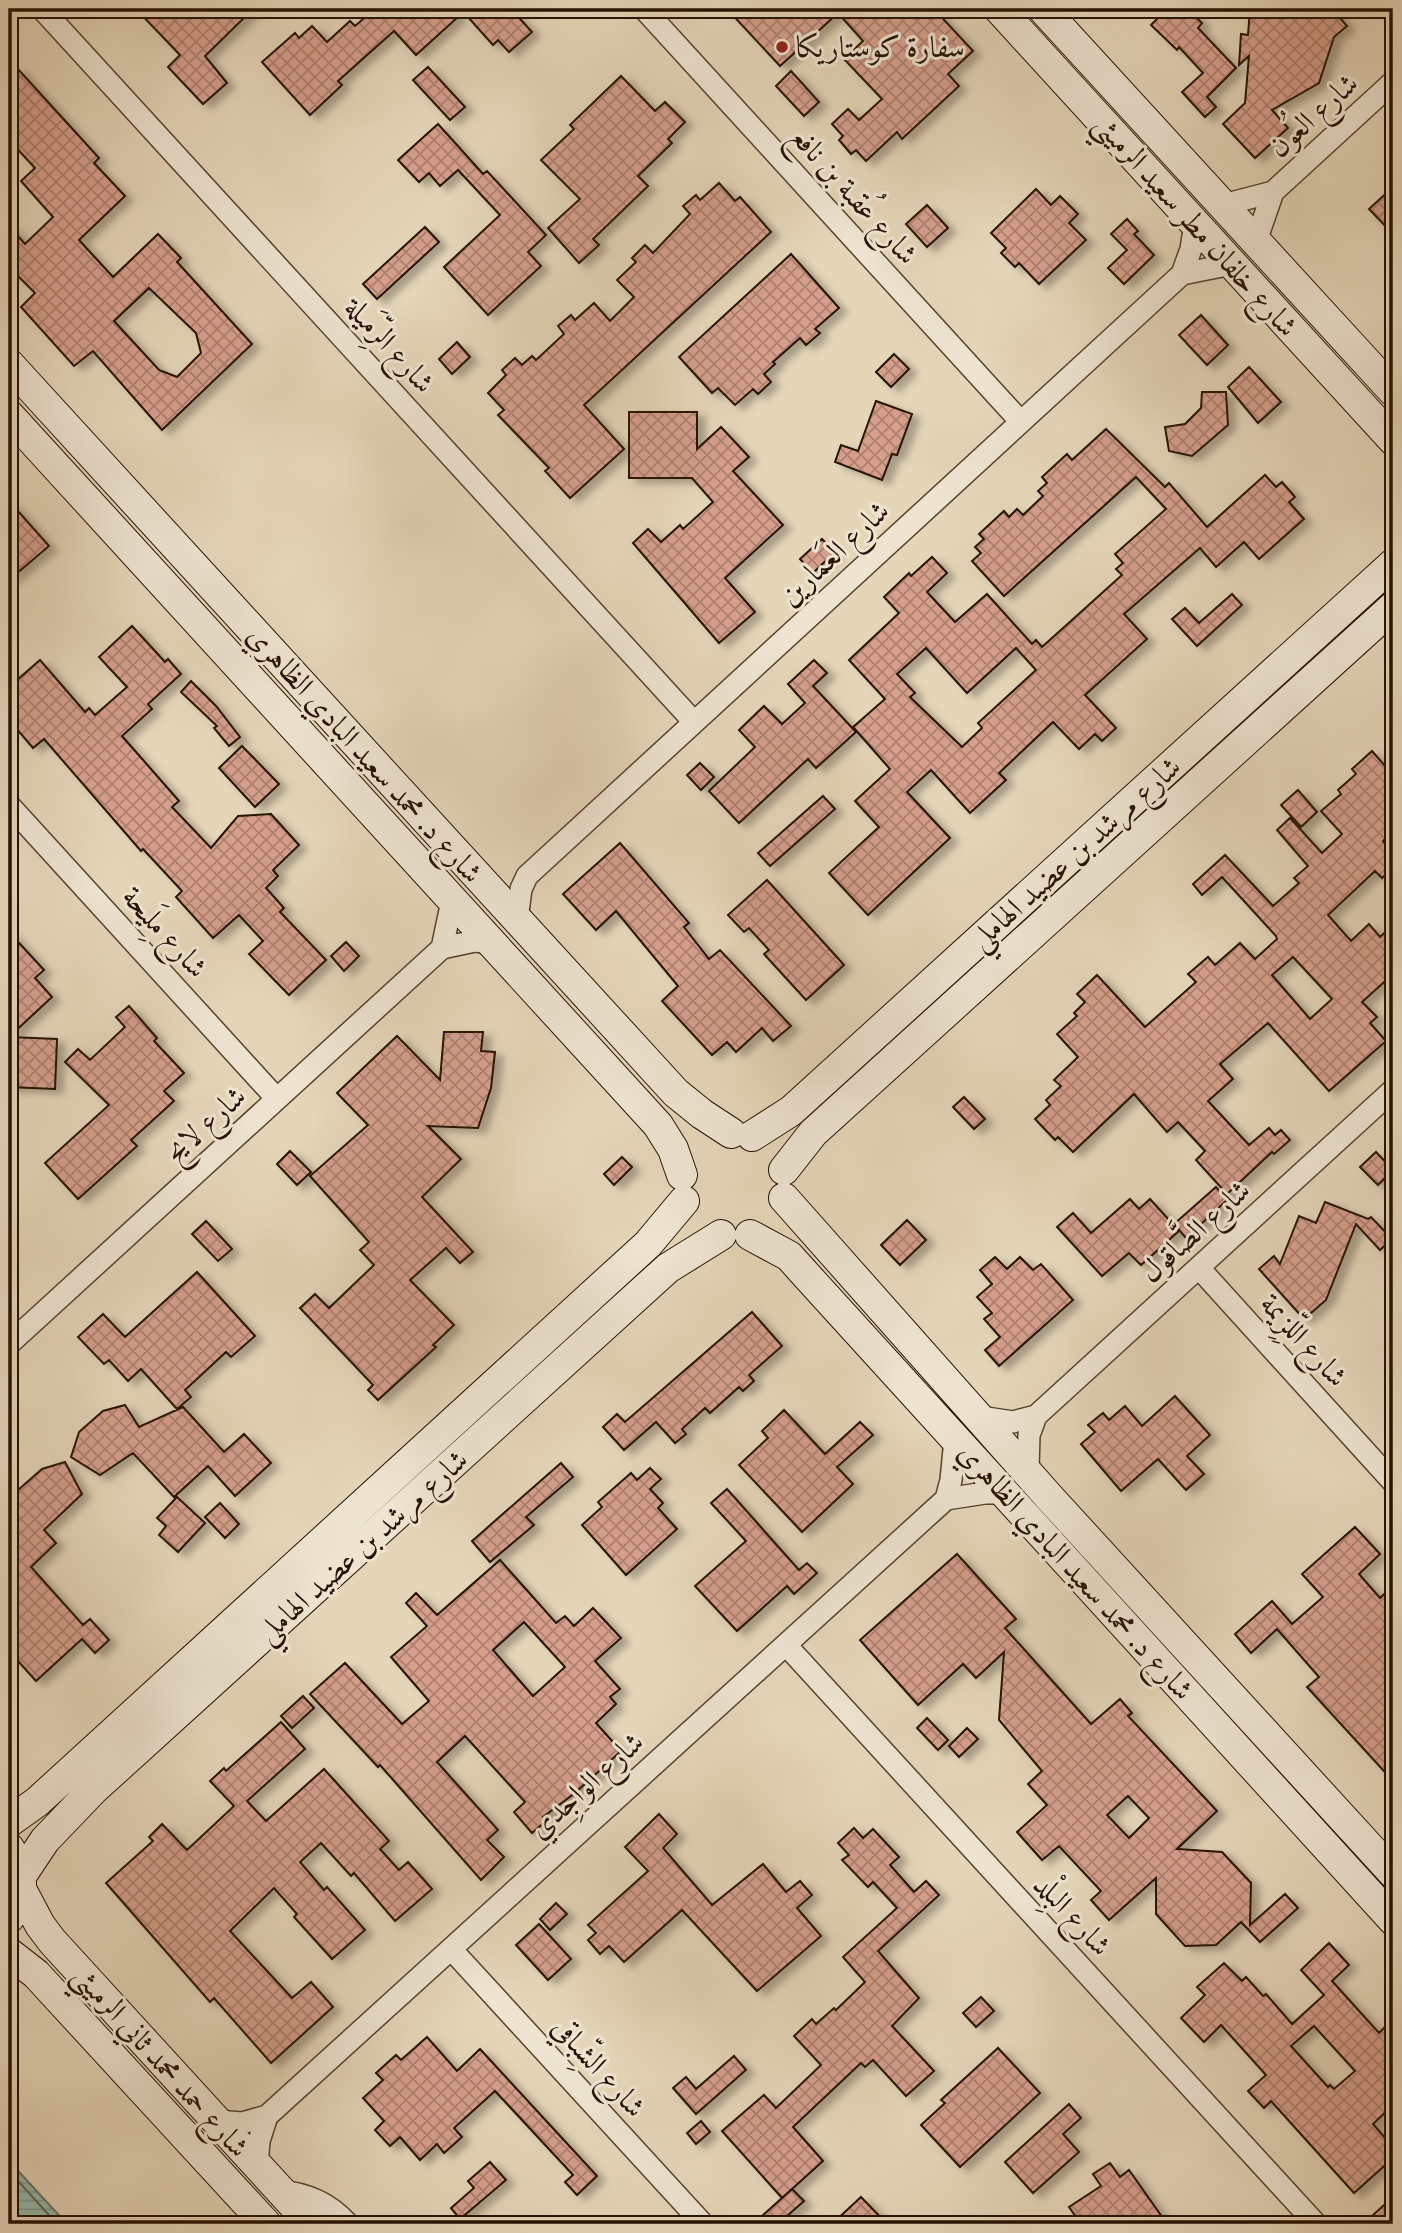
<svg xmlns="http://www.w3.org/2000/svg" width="1402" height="2233" viewBox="0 0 1402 2233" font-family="'Sorts Mill Goudy',Amiri,serif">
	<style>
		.water { fill: url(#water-rules); stroke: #697667; stroke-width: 2 }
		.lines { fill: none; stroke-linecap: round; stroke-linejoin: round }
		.shore { stroke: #5e6656; stroke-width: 2 }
		.building { fill: url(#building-cross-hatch); stroke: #251200; stroke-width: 2; fill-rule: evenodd; filter: url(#shadow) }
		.street-casing { stroke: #55432e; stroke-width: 24 }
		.secondary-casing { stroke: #251200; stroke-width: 32 }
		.street { stroke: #eee4d1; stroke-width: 21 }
		.secondary { stroke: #eee4d1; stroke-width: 30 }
		.poi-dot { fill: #8f2418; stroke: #eee4d1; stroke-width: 2.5 }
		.labels { text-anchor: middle; stroke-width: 6; stroke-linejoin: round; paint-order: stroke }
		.poi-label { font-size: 30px; fill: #251200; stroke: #eee4d1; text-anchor: start }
		.street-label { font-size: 30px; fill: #251200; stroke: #eee4d1 }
	</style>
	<defs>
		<pattern id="water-rules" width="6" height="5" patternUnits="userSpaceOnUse" patternTransform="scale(1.75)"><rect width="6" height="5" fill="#96b9ac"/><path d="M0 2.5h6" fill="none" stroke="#819e92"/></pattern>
		<pattern id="building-cross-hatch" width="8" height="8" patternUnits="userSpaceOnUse" patternTransform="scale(1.75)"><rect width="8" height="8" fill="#d59f8b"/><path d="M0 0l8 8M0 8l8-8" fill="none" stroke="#ad806f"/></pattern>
		<filter id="shadow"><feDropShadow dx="8" dy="4.5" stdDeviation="3.5" flood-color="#0004"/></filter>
	</defs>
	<rect width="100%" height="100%" fill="#e5d6b8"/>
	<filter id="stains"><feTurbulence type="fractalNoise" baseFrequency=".00286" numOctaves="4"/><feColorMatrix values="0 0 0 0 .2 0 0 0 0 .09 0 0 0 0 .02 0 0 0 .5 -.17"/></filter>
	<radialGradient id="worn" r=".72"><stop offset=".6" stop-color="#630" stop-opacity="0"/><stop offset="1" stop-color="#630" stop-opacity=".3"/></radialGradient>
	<path class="water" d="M9 2161 67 2224H9Z"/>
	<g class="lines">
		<path class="shore" d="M9 2171 57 2224"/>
	</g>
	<path class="building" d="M136 9H253L205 56 227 83 203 104 168 67 180 55Z
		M375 9H451L458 17 416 55 394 31 338 81 342 85 310 115 262 62 295 33 299 38 312 26 327 42 350 21 355 26Z
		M475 9H511L532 32 509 52 498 40 493 45 467 16Z
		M727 9H934L973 51 948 74 959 86 902 139 897 132 866 161 856 150 851 154 839 140 843 136 832 124 848 109 859 120 882 99 844 59 863 41 838 13 780 66Z
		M1167 9H1187L1202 23 1198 28 1236 68 1207 97 1216 107 1205 117 1182 92 1203 73 1179 47 1177 50 1151 25Z
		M1250 9H1332L1347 26 1334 37 1319 83 1272 110 1288 128 1255 158 1223 124 1245 103 1249 56 1239 65 1241 34 1248 35Z
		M428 67 465 107 450 120 413 80Z
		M17 68 99 158 94 163 125 196 79 240 113 277 158 234 181 258 177 262 252 344 162 430 93 351 74 366 21 307 35 293 9 267V226L25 244 53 217 21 181 35 168 9 140V76ZM149 288 196 333 201 353 177 377 159 370 114 321Z
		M791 71 819 102 804 116 776 86Z
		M621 76 655 111 665 102 685 122 668 139 672 143 638 176 648 186 593 239 599 245 579 263 548 228 580 199 541 160 574 129 570 125Z
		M438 124 483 174 487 171 546 235 528 252 541 266 488 315 444 267 500 215 458 170 440 186 429 173 419 182 398 160Z
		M719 183 735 201 740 197 771 232 584 405 624 449 570 498 545 471 549 468 498 415 504 410 488 393 506 375 502 370 515 358 522 365 532 356 536 360 564 334 558 326 571 315 575 320 594 303 610 321 634 297 617 280 636 262 632 258 645 245 653 253 690 214 683 206 696 195 700 200Z
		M1393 187V234L1369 209Z
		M1036 189 1051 205 1060 196 1078 214 1069 223 1086 240 1039 284 1019 263 1015 267 1001 253 1006 248 991 233Z
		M927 205 948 228 927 247 906 224Z
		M1127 219 1138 231 1134 234 1154 255 1124 284 1108 268 1127 250 1111 234Z
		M425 227 439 242 377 299 363 284Z
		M791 254 839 308 815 329 820 333 806 345 800 338 773 362 775 364 764 374 771 382 758 394 753 389 735 405 718 388 712 393 679 357Z
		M1201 315 1228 345 1207 365 1179 335Z
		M457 342 470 357 452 374 439 359Z
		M894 354 909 369 891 387 876 372Z
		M1249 367 1281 402 1258 423 1228 387Z
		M1202 392H1226L1228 425 1192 456 1169 451 1165 427 1185 424 1201 408Z
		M876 401 912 414 897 455 892 454 882 480 835 462 841 445 858 451Z
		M629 412H697V449L721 427 749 457 733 471 783 525 725 578 755 612 719 643 633 543 648 529 661 542 680 525 683 529 713 502 692 478H629Z
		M1106 429 1165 487 1169 483 1207 527 1265 475 1276 487 1282 482 1295 497 1289 502 1304 519 1259 559 1244 542 1216 567 1200 548 1124 614 1147 639 1085 695 1116 728 1102 741 1095 734 1079 749 1053 722 999 773 1006 780 970 813 931 770 907 792 950 838 868 915 829 873 879 827 855 801 890 769 853 727 885 699 849 660 899 613 884 597 909 573 911 576 932 557 947 573 927 592 955 622 987 594 1032 644 1036 640 1042 647 1122 575 1116 569 1123 563 1115 554 1166 509 1136 477 1004 596 972 561 981 553 975 547 984 539 979 534 1004 511 1009 517 1017 509 1023 515 1043 496 1038 491 1047 483 1042 477 1067 454 1072 460ZM926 648 967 693 1016 648 1036 670 978 723 982 728 962 747 910 697 915 693 897 674Z
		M9 501 49 546 9 580Z
		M822 539 835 552 813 573 800 559Z
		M1232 594 1242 605 1197 646 1172 619 1185 608 1199 623Z
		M132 626 165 662 168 659 181 674 148 704 152 709 122 736 179 801 172 807 211 848 238 816 271 814 299 845 273 870 278 876 266 888 284 908 280 912 326 960 289 995 249 954 263 941 239 915 213 938 176 897 182 891 143 849 141 851 44 739 33 748 9 720V671L17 680 40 660 85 712 89 708 95 715 127 687 99 657Z
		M814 660 827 673 813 686 856 732 816 768 808 759 739 823 709 791 755 747 739 730 764 706 782 724 805 703 788 684Z
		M191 681 216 706 240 737 229 746 214 728 217 726 181 692Z
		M242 746 279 784 255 807 219 768Z
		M1372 751 1393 775V832L1383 841 1393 853V868L1382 878 1375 871 1328 915 1351 941 1369 924 1380 937 1393 925V974L1362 1002 1377 1017 1370 1023 1386 1041 1329 1091 1268 1023 1220 1064 1233 1079 1208 1101 1249 1145 1269 1128 1275 1135 1281 1130 1290 1140 1274 1154 1272 1152 1227 1194 1196 1160 1205 1151 1178 1122 1167 1132 1134 1094 1073 1152 1058 1137 1055 1140 1035 1119 1050 1105 1046 1100 1061 1086 1054 1080 1078 1057 1057 1034 1077 1016 1074 1013 1085 1002 1077 994 1097 975 1145 1027 1196 982 1188 974 1208 957 1215 965 1240 943 1255 959 1277 939 1276 936 1222 877 1202 895 1193 884 1225 855 1273 906 1299 883 1294 878 1308 866 1277 830 1290 818 1322 853 1342 834 1321 811 1341 794 1338 790 1356 774 1352 769ZM1293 957 1332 999 1310 1019 1272 975Z
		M700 763 714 777 701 790 687 775Z
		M1298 790 1317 812 1301 827 1281 805Z
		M823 796 835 809 770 866 758 853Z
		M620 843 689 923 684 927 709 959 720 950 791 1026 773 1041 762 1028 736 1052 727 1042 712 1055 662 1001 678 986 616 911 596 930 563 894Z
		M767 880 844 965 806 1000 764 954 769 950 749 928 744 932 728 915Z
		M9 932 44 970 35 978 52 997 9 1037Z
		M346 942 359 956 344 971 331 956Z
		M129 1006 157 1038 154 1041 184 1073 164 1091 174 1101 131 1140 137 1146 78 1199 45 1163 109 1105 65 1062 78 1049 90 1060 125 1027 116 1017Z
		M444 1032H483L481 1051 495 1052 491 1088 478 1128 428 1126 461 1159 422 1197 473 1252 460 1263 446 1248 410 1280 454 1325 433 1345 436 1347 378 1400 368 1390 373 1385 300 1308 315 1294 329 1308 374 1265 360 1250 369 1242 310 1176 368 1125 337 1093 397 1036 440 1080Z
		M9 1037 57 1039 55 1089 9 1087Z
		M964 1097 985 1119 974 1129 953 1107Z
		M290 1151 311 1172 297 1185 277 1164Z
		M1376 1152 1393 1170 1378 1185 1360 1167Z
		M622 1157 632 1167 614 1185 604 1174Z
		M1216 1187 1227 1200 1186 1238 1174 1224Z
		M1130 1199 1139 1209 1150 1199 1179 1231 1141 1265 1129 1253 1102 1276 1057 1227 1073 1213 1091 1233Z
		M1325 1202 1368 1219 1371 1217 1392 1239 1380 1250 1356 1224 1326 1300 1304 1319 1259 1269 1274 1256 1280 1264 1299 1216 1316 1223Z
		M907 1220 926 1240 900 1265 881 1245Z
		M206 1221 232 1249 218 1261 192 1234Z
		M995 1257 1007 1269 1020 1257 1033 1270 1041 1264 1073 1300 999 1366 985 1350 1000 1337 984 1319 992 1313 977 1297 992 1284 980 1270Z
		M197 1272 255 1336 231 1357 226 1352 185 1390 191 1397 177 1409 141 1369 128 1381 109 1360 104 1364 78 1337 103 1314 125 1337Z
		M752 1312 782 1346 749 1375 754 1381 743 1391 739 1387 710 1413 705 1408 682 1429 686 1434 675 1443 656 1422 624 1450 603 1427 617 1414 625 1422Z
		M1175 1396 1210 1435 1187 1456 1204 1474 1186 1490 1158 1459 1121 1491 1081 1444 1095 1432 1088 1425 1103 1413 1109 1420 1125 1406 1142 1426Z
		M125 1405 139 1427 183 1407 224 1452 244 1434 271 1463 235 1496 208 1466 174 1497 133 1453 100 1475 71 1457 79 1432 103 1411Z
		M784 1410 825 1454 860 1422 873 1435 837 1467 853 1484 802 1532 739 1465 768 1438 762 1431Z
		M65 1462 82 1494 44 1530 56 1543 31 1567 83 1625 90 1619 109 1640 95 1653 82 1639 36 1681 9 1651V1588L17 1581 9 1572V1521L18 1490 42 1469Z
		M561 1463 573 1477 526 1517 534 1525 490 1562 472 1541Z
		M650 1468 661 1479 650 1489 663 1503 658 1508 677 1529 626 1575 582 1525 602 1507 598 1502 631 1473 637 1480Z
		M727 1489 799 1570 807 1563 817 1573 794 1594 787 1586 737 1631 695 1586 746 1541 711 1503Z
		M177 1497 205 1523 178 1552 159 1535 166 1526 157 1518Z
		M220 1503 239 1524 225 1538 205 1517Z
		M1355 1527 1380 1554 1359 1574 1380 1598 1393 1586V1781L1307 1687 1319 1677 1277 1629 1251 1653 1235 1634 1272 1601 1292 1624 1323 1597 1302 1574Z
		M957 1554 1016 1619 1005 1628 1091 1724 1120 1699 1132 1713 1128 1716 1217 1811 1177 1849 1222 1852 1251 1883 1250 1925 1285 1894 1298 1908 1260 1942 1241 1922 1216 1945 1185 1946 1156 1914V1878L1109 1920 1091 1900 1101 1891 1059 1846 1042 1860 1017 1832 1047 1805 1028 1784 1042 1771 999 1720 1004 1652 976 1678 963 1664 918 1705 860 1640ZM1128 1796 1149 1818 1129 1838 1107 1815Z
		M500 1560 556 1623 565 1616 574 1626 593 1608 621 1638 595 1661 620 1689 610 1697 616 1704 596 1723 621 1751 575 1793 543 1817 546 1821 532 1833 514 1812 525 1802 465 1736 437 1762 498 1830 487 1840 504 1857 481 1880 380 1765 378 1767 310 1694 345 1663 402 1724 429 1701 391 1657 427 1626 406 1603 416 1593 437 1615ZM524 1622 565 1667 533 1696 493 1650Z
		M303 1696 314 1708 292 1728 281 1716Z
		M927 1718 948 1740 938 1750 917 1728Z
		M281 1722 305 1749 247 1801 266 1821 324 1769 389 1841 380 1849 399 1870 408 1862 432 1889 395 1921 354 1873 351 1876 321 1843 300 1862 324 1890 327 1887 365 1930 332 1959 294 1917 297 1914 274 1888 230 1931 292 1998 311 1982 333 2007 271 2063 214 1998 210 2002 106 1883 153 1841 149 1837 162 1824 187 1850 234 1806 210 1781 224 1768 226 1771Z
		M967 1728 978 1739 959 1757 949 1746Z
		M659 1814 677 1834 663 1848 712 1905 763 1864 786 1892 800 1881 812 1895 797 1908 821 1936 757 1991 682 1910 624 1962 609 1946 600 1954 588 1940 596 1933 588 1925 648 1871 625 1847Z
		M854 1828 863 1838 873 1829 899 1857 890 1865 914 1892 926 1881 939 1895 878 1951 919 1998 892 2026 934 2071 906 2096 873 2060 865 2067 861 2063 793 2127 823 2161 782 2198 722 2131 764 2095 776 2108 821 2065 794 2036 812 2019 816 2024 834 2008 836 2010 865 1982 843 1957 897 1908 873 1882 868 1887 842 1860 849 1855 838 1843Z
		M556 1903 567 1914 550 1930 540 1919Z
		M539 1924 571 1959 548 1980 516 1945Z
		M1329 1943 1349 1965 1332 1981 1379 2033 1385 2027 1393 2036V2105L1373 2124 1393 2147V2158L1354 2193 1271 2101 1264 2108 1248 2091 1266 2075 1221 2025 1204 2042 1181 2018 1205 1995 1197 1987 1224 1963 1242 1981 1246 1977 1263 1996 1266 1994 1292 2024 1324 1995 1301 1970ZM1314 2026 1355 2071 1334 2089 1330 2085 1328 2087 1291 2046Z
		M981 1997 994 2011 976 2027 963 2013Z
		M427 2037 457 2071 480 2049 597 2176 577 2195 565 2182 573 2175 495 2091 454 2128 462 2137 444 2153 437 2144 420 2160 400 2137 390 2146 375 2130 384 2121 363 2098 383 2080 376 2073 396 2055 401 2060Z
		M998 2048 1040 2093 960 2167 921 2125 945 2103 941 2100Z
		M734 2056 746 2070 696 2114 673 2088 686 2077 696 2089Z
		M1069 2104 1081 2118 1063 2134 1079 2152 1033 2193 1005 2162Z
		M701 2121 710 2132 696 2144 687 2133Z
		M490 2162 506 2180 460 2219 451 2208 474 2188 468 2181Z
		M1110 2163 1120 2177 1129 2170 1167 2224H1081L1069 2207 1101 2186 1093 2174Z
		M792 2189 804 2201 778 2224H770L762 2216Z
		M861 2197 887 2224H832Z
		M1393 2197V2224H1363Z"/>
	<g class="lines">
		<defs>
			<path id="street" d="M42 9 694 722
				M644 9 1021 422
				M1223 205 1273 192 1393 82
				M1256 241 1273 192
				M1182 274 1232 264
				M9 805 277 1099
				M517 920 521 889 527 876 1182 274 1191 249 1195 223
				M442 948 452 901
				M1199 1268 1393 1482
				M9 1344 442 948 475 941 492 943
				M980 1417 1013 1422 1036 1416
				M1028 1470 1029 1435 1036 1416 1393 1090
				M946 1499 951 1480 955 1439
				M786 1645 1316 2224
				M451 1949 703 2224
				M217 2121 242 2123 267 2116 946 1499 985 1493H1005
				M257 2166 259 2141 267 2116
				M280 2191C308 2194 329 2203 348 2224"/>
			<path id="secondary" d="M999 9 1393 440
				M1043 9 1393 391
				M9 364 676 1093 702 1114 731 1133
				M9 415 658 1125 673 1149 682 1175
				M752 1136 791 1111 1393 564
				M784 1170 813 1133 1393 607
				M784 1198 1050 1498 1393 1873
				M750 1235 789 1256 807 1276 1393 1920
				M9 1822 37 1802 648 1244 684 1201
				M9 1848C24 1870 26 1897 9 1918
				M21 1876 45 1840 93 1790 668 1268 721 1235
				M21 1889 40 1925 52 1941 311 2224
				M9 1953 36 1974 266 2224"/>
		</defs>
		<use href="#street" class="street-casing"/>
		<use href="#secondary" class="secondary-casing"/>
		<use href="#street" class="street"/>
		<use href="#secondary" class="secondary"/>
	</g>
	<circle class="poi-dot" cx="782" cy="47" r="7"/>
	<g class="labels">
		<g class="poi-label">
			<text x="796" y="57">سفارة كوستاريكا</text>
		</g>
		<g class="street-label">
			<text transform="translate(1313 115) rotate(-42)" y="10">شارع العُون</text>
			<text transform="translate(854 195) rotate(48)" y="10">شارع عُقبة بن نافع</text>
			<text transform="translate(1196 225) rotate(48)" y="10">شارع خلفان مطر سعيد الرميثي</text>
			<text transform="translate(390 345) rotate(48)" y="10">شارع الرِّمَيلة</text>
			<text transform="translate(834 553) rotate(-43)" y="10">شارع العَمارين</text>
			<text transform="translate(365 754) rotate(48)" y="10">شارع د. محمد سعيد البادي الظاهري</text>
			<text transform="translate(1075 853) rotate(-42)" y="10">شارع مرشد بن عضيد الهاملي</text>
			<text transform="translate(165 932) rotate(48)" y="10">شارع مِلَيحة</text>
			<text transform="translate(205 1124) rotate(-42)" y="10">شارع لايح</text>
			<text transform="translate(1195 1231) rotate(-42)" y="10">شارع الصَّاقول</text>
			<text transform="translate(1304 1340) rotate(48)" y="10">شارع اللِّزِيمة</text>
			<text transform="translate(362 1546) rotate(-42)" y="10">شارع مرشد بن عضيد الهاملي</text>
			<text transform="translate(1076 1571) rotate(48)" y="10">شارع د. محمد سعيد البادي الظاهري</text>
			<text transform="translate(586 1785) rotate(-42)" y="10">شارع الواجِدي</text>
			<text transform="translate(1073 1915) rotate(48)" y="10">شارع البِلْد</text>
			<text transform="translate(161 2061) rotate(48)" y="10">شارع حمد محمد ثاني الرميثي</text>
			<text transform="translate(599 2067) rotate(48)" y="10">شارع الشِّباقي</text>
		</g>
	</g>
	<rect width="1402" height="2233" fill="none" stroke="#e5d6b8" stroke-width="35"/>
	<rect x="10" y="10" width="1381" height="2212" fill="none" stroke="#251200" stroke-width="3.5"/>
	<rect x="18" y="18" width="1367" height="2198" fill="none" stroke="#251200" stroke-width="2"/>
	<rect width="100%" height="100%" filter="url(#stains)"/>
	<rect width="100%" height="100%" fill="url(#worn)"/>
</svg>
